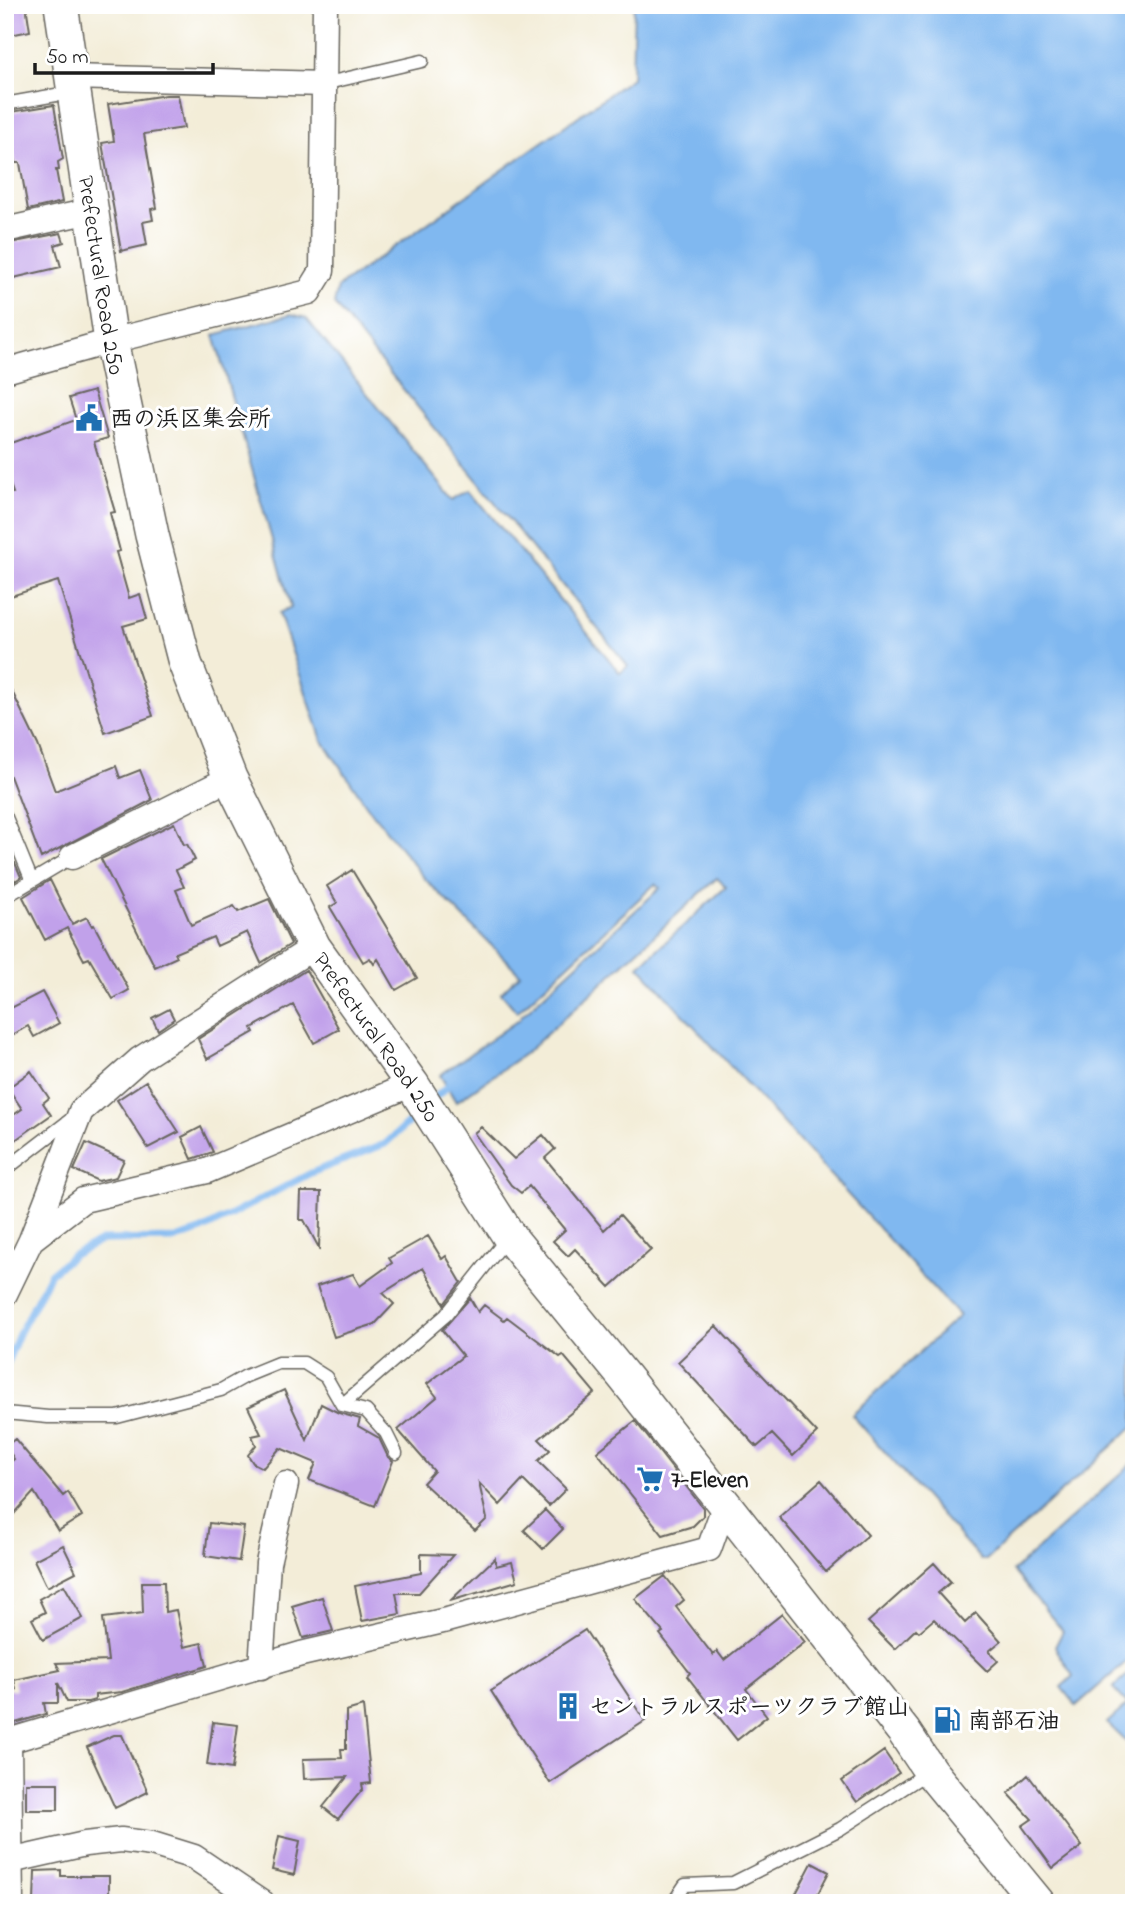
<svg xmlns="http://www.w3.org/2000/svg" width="1139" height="1908" viewBox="0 0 1139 1908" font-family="'Indie Flower','Klee One',sans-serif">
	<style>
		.water { fill: #80b8f0; stroke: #4e6a86; stroke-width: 2 }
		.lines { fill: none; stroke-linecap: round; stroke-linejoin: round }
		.stream { stroke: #80b8f0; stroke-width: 7 }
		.building { fill: #c1a1ea }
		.service-casing { stroke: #67655e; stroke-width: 15 }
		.minor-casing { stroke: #67655e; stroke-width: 27 }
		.secondary-casing { stroke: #67655e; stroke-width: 36 }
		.service { stroke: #fff; stroke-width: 12 }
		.minor { stroke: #fff; stroke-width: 24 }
		.secondary { stroke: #fff; stroke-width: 33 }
		.labels { text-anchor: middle; stroke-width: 6; stroke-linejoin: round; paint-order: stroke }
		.street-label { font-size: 23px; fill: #1c1c1c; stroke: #fff }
		.poi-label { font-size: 23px; font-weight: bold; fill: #1c1c1c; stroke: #fff; text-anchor: start }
	</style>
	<rect width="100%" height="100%" fill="#fff"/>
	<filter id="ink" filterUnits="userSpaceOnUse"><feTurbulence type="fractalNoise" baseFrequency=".0143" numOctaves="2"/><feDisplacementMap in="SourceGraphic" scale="14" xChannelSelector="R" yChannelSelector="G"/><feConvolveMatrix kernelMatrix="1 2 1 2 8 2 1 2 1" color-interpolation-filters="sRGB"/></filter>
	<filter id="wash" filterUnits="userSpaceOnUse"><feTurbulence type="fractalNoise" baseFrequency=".00686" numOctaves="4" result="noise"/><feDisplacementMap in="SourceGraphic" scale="28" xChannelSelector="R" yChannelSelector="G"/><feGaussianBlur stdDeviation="1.57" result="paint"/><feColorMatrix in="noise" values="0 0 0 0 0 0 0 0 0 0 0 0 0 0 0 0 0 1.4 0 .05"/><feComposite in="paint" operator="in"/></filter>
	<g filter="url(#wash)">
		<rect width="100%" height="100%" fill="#f3edd8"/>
		<path class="water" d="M634 5H1134V1426L986 1560H981L852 1415 959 1316 639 966 726 887 717 878 527 1052 456 1102 440 1075 521 1018V1016L660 888 655 884 517 1012 501 993 520 974 426 880 367 806 322 740 279 613 291 607 214 335 291 314 306 318 453 500 470 490 620 673 628 666 334 304 338 287 632 78Z
			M1134 1462V1655L1076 1706 1061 1687 1073 1676 1055 1647 1063 1631 1013 1571Z
			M1134 1669V1749L1107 1723 1128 1704 1113 1688Z"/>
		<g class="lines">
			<path class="stream" d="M433 1099 447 1087
				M5 1368 19 1334 50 1274 73 1255 103 1240 176 1239 202 1230 311 1173 385 1144 420 1112"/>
		</g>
		<g id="blocks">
			<path class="building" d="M5 5H26L30 31 5 36Z
				M166 95H178L184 128 144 134 157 208 151 209 153 220 143 222 147 245 121 251 102 143 114 141 108 104Z
				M54 105 63 159 58 162 59 170H56L62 202 28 210 20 163H16L14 154 5 156V113Z
				M61 233 64 242 55 245 61 267 5 280V244Z
				M94 391 108 438 94 442 115 512 110 513 120 551 116 552 129 598 140 594 147 619 123 626 153 716 105 733 58 581 5 598V494L13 493 5 470V445L76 420 69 398Z
				M5 677 38 745 55 791 116 766 120 778 140 770 152 800 41 858 10 776 5 778Z
				M174 823 184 845 187 844 195 860 176 870 184 887 176 890 191 925 234 906 238 912 269 899 291 944 261 963 247 932 217 946 213 937 175 953 177 957 155 967 101 859Z
				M15 863 21 877 15 881 7 866Z
				M352 870 417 978 396 990 378 959 374 964 370 958 363 962 330 907 337 903 327 886Z
				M50 880 72 924 87 917 92 926 94 925 129 990 113 999 89 958 84 960 67 928 45 940 23 897Z
				M306 970 339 1029 314 1043 293 1005 252 1028 254 1032 207 1059 198 1039Z
				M42 992 59 1023 34 1037 28 1026 5 1039V1011Z
				M169 1009 174 1019 158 1030 152 1018Z
				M31 1071 49 1098 43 1103 51 1115 5 1147V1121L22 1109 8 1088Z
				M146 1081 179 1132 148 1148 117 1100Z
				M201 1127 213 1152 192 1159 182 1137Z
				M481 1127 514 1159 543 1135 555 1149 545 1158 604 1230 620 1215 651 1250 610 1287 575 1249 568 1256 553 1241 565 1230 529 1186 521 1193 511 1185 474 1133Z
				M86 1143 124 1160 116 1177 98 1181 74 1170Z
				M301 1192H321L319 1248 304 1220H300Z
				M428 1236 442 1259 446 1256 461 1282 444 1304 423 1268 383 1293 394 1304 375 1324 334 1337 317 1286 353 1274 360 1286 392 1263 389 1258Z
				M470 1298 478 1312 484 1305 504 1320 507 1317 560 1357 563 1355 595 1393 539 1439 550 1450 538 1461 566 1489 549 1506 523 1480 500 1505 479 1483 487 1519 475 1531 423 1483 434 1471 398 1430 437 1397 427 1384 463 1356 442 1330Z
				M716 1326 817 1433 793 1456 772 1434 757 1447 678 1362Z
				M284 1390 307 1440 321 1404 339 1413 360 1419 358 1426 379 1438 388 1457 393 1461 375 1506 309 1480 316 1463 280 1448 263 1468 253 1463 248 1455 256 1445 252 1436 261 1434 248 1407Z
				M635 1421 703 1508V1516L693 1526 663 1535 597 1452Z
				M15 1439 63 1496 68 1492 82 1516 58 1531 34 1492 5 1524V1467L14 1459 6 1446Z
				M821 1480 868 1535 826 1572 779 1517Z
				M545 1510 563 1529 543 1549 524 1530Z
				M209 1523 244 1527 239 1561 205 1556Z
				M63 1545 76 1572 47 1587 34 1560Z
				M421 1554 453 1555 419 1593H396L400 1614 362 1621 355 1586 421 1573Z
				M495 1558 496 1566 512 1562 517 1581 450 1601Z
				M934 1563 951 1582 938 1593 965 1623 976 1613 1001 1641 989 1651 998 1661 987 1671 934 1619 919 1632 916 1629 895 1649 868 1622Z
				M665 1576 684 1600 676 1607 713 1655 717 1651 724 1660 782 1614 805 1642 746 1689 767 1716 737 1740 687 1676 690 1673 660 1634 663 1632 635 1599Z
				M142 1582H164L165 1612 176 1610 184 1647 202 1643 207 1666 122 1692 95 1695V1700L88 1702H67L58 1683V1703H44L46 1714 5 1726V1690H16L14 1680 60 1670 56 1663 108 1661 103 1618 143 1613Z
				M64 1585 83 1618 43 1640 32 1619 45 1612 39 1599Z
				M322 1597 333 1631 303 1638 292 1606Z
				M585 1630 645 1721 550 1783 491 1691Z
				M363 1706 371 1783 362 1784 363 1789 338 1819 323 1807 347 1777 304 1779 303 1759 342 1758 341 1749H346V1711Z
				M213 1722 238 1725 232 1769 207 1765Z
				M114 1735H122L148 1792 115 1808 87 1747Z
				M884 1751 899 1773 857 1802 842 1781Z
				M1028 1775 1082 1846 1053 1868 1022 1826 1032 1819 1008 1793Z
				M26 1783H58V1810H26Z
				M279 1836 300 1841 294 1875 272 1870Z
				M812 1863 829 1872 813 1903H791Z
				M61 1870V1876H109V1899H74V1903H34L35 1871Z"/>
		</g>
	</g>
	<g filter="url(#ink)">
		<use href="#blocks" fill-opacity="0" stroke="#67655e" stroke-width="2"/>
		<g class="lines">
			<defs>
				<path id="service" d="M323 84 422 61
					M5 104 73 92
					M5 815 32 881
					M5 897 72 857
					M5 1170 74 1117
					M342 1405 446 1315 508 1237
					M5 1413 48 1417H117L221 1390 246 1376 278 1363H304L326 1377 342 1405 366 1411 386 1433 396 1453
					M673 1903 685 1885 733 1883 840 1829 930 1771"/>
				<path id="minor" d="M71 77 323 84
					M5 230 90 211
					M5 371 111 341 309 292 322 271 325 5
					M72 857 230 778
					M31 1240 83 1200 207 1171 412 1084
					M5 1294 31 1240 81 1111 140 1059 314 947
					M261 1667 268 1563 286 1484
					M5 1742 301 1654 447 1620 709 1549 725 1504
					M9 1742 11 1903
					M10 1861 85 1844 121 1840 152 1844 194 1857 262 1903"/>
				<g id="secondary">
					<path id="s1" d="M61 5 111 341 152 535 185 663 230 778 314 947 412 1084 509 1236 625 1378 904 1732 930 1771 1038 1903"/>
				</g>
			</defs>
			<use href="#service" class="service-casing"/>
			<use href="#minor" class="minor-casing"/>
			<use href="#secondary" class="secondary-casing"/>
			<use href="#service" class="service"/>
			<use href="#minor" class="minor"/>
			<use href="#secondary" class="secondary"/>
		</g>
	</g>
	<defs>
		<symbol id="civic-bare" viewBox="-9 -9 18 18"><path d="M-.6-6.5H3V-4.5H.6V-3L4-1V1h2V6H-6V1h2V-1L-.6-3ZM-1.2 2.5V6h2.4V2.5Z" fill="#1f6fb2" stroke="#fff" stroke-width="2.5" paint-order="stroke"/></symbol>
		<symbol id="supermarket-bare" viewBox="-9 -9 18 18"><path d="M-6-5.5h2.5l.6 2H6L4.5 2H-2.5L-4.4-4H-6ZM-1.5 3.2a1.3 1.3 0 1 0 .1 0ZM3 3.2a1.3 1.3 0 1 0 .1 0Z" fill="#1f6fb2" stroke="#fff" stroke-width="2.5" paint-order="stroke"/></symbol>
		<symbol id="building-bare" viewBox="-9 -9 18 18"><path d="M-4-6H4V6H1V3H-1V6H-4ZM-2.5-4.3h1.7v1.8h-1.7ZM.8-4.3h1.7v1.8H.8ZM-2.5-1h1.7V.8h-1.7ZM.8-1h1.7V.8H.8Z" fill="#1f6fb2" stroke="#fff" stroke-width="2.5" paint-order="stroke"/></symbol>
		<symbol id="fuel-bare" viewBox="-9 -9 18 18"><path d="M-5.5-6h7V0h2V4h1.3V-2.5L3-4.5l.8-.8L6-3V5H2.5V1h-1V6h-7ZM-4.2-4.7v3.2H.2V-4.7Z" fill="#1f6fb2" stroke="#fff" stroke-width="2.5" paint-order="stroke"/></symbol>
	</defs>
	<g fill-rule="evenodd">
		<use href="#civic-bare" x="70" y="399" width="38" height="38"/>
		<use href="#supermarket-bare" x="631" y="1460" width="38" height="38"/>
		<use href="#building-bare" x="549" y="1687" width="38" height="38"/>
		<use href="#fuel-bare" x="928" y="1701" width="38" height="38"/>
	</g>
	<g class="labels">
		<g class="street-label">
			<text dy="8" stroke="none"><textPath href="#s1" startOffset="273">Prefectural Road 250</textPath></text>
			<text dy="8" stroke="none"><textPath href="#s1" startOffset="1092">Prefectural Road 250</textPath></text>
		</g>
		<g class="poi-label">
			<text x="110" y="426">西の浜区集会所</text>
			<text x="671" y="1487">7-Eleven</text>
			<text x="589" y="1714">セントラルスポーツクラブ館山</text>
			<text x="968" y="1728">南部石油</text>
		</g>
	</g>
	<rect width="1139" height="1908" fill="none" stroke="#fff" stroke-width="28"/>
	<path d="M35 63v10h178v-10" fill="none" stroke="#1c1c1c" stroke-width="3.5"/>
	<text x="46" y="63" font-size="21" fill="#1c1c1c" stroke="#ffffff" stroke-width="5" paint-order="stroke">50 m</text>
</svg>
